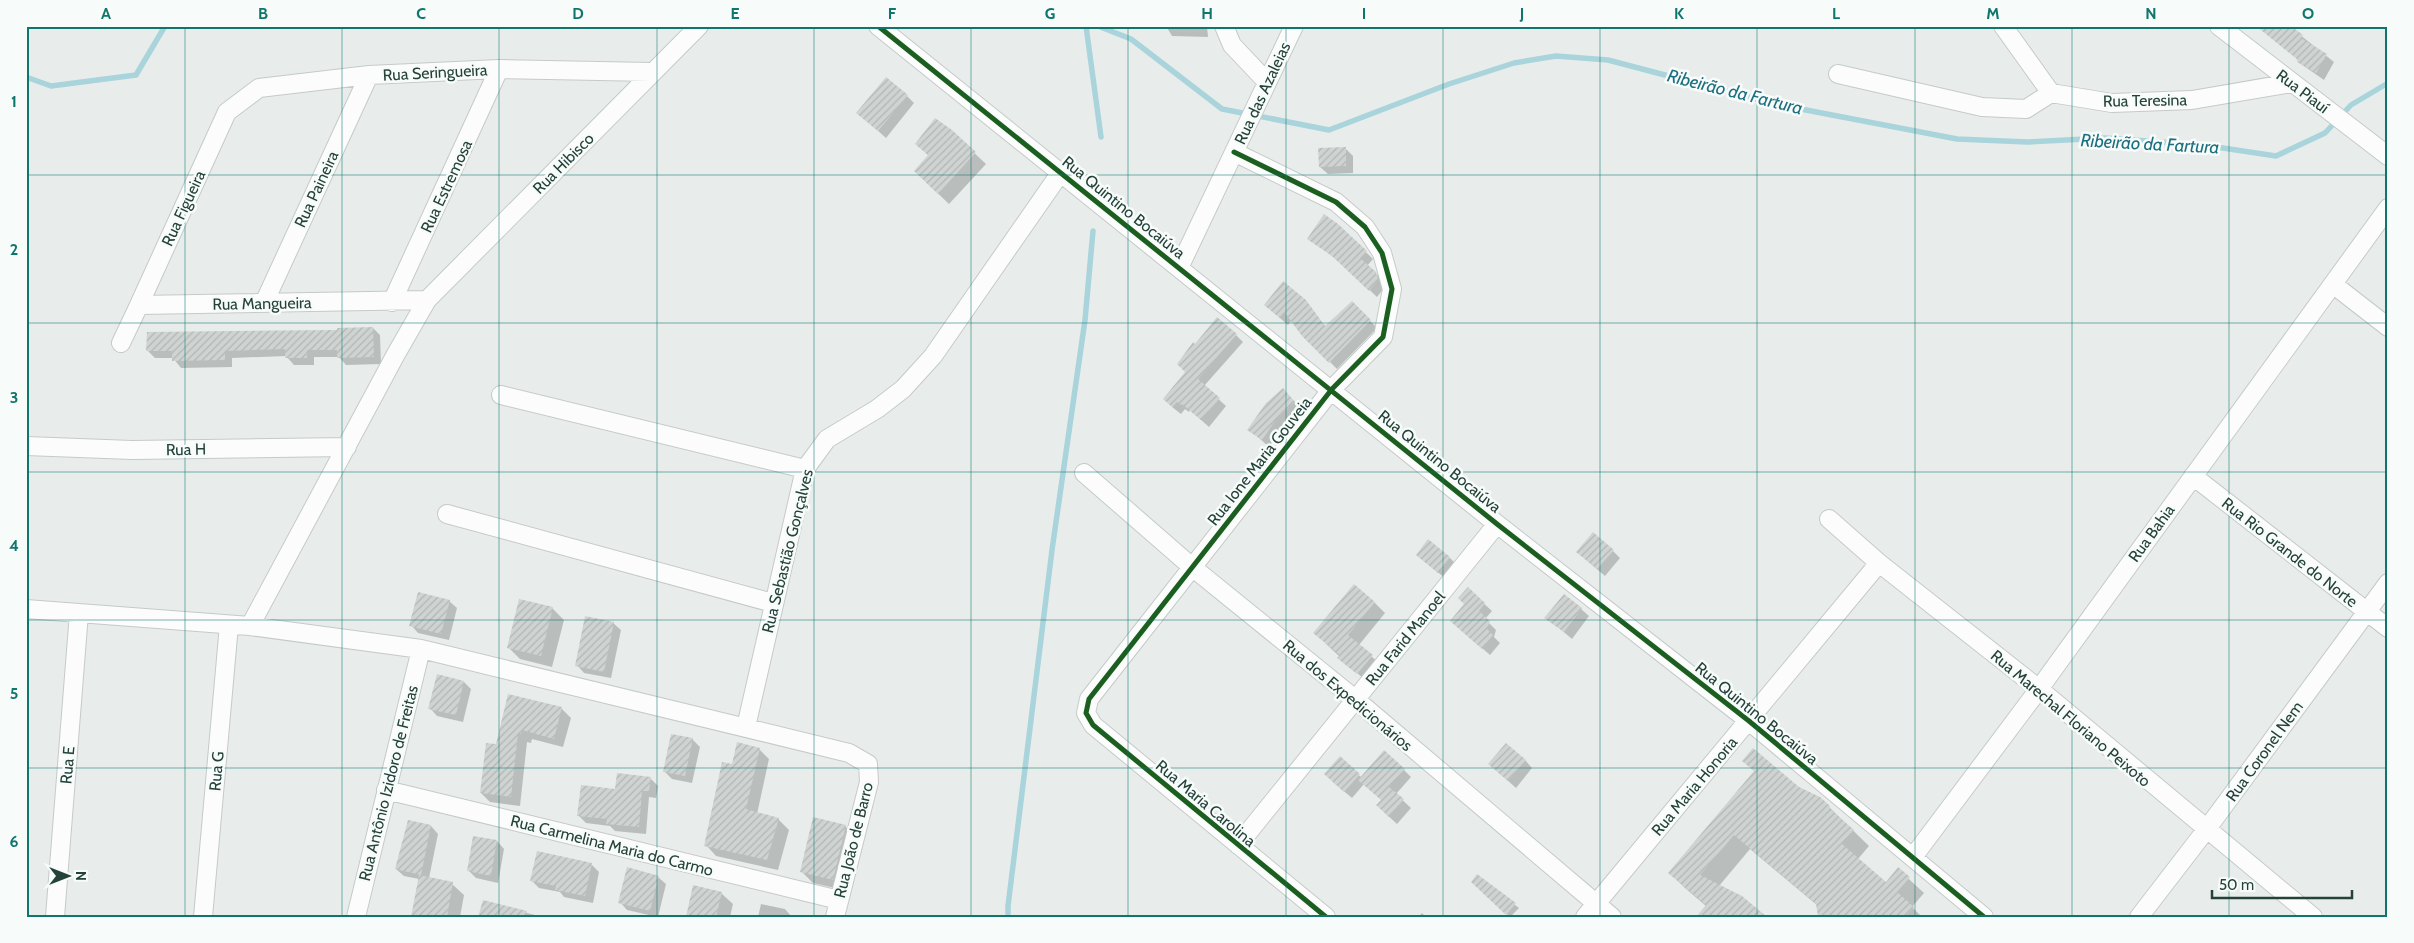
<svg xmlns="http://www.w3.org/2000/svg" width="2414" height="943" viewBox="0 0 2414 943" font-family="Cabin,sans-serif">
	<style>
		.shadow { fill: #0003 }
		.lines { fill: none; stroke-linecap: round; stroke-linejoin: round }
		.stream { stroke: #a9d4db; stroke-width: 5.5 }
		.building { fill: url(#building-hatch) }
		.minor-casing { stroke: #c5cac8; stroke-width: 20 }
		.minor { stroke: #fcfcfc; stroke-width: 18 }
		.cycleway-casing { stroke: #f7fbf9; stroke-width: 8 }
		.cycleway { stroke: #1b5e20; stroke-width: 5 }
		.grid { fill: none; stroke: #0f766e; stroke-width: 1; stroke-opacity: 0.55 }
		.labels { text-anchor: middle; stroke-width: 5; stroke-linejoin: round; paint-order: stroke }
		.street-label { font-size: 16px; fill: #24423a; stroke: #f7fbf9 }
		.water-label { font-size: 18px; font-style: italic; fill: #1c6f80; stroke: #f7fbf9 }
		.neatline { fill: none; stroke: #0f766e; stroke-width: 2 }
		.grid-label { font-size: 16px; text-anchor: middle; font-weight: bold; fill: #0f766e }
	</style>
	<defs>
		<pattern id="building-hatch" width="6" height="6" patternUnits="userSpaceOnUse" patternTransform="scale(1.25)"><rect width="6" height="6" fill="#cfd4d2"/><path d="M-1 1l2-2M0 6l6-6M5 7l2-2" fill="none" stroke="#b2b7b5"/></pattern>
	</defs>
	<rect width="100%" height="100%" fill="#e8edeb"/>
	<path class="shadow" d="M1166 26H1207L1208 37 1172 36Z
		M2289 26 2334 62 2324 80 2298 62Z
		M907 96 914 103 886 138 858 113Z
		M951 131 986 164 949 204 926 182 929 156 917 144Z
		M1345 148 1353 156V173L1328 174 1320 167Z
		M1338 225 1373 259 1367 266 1383 280 1385 287 1377 297 1341 263 1309 238Z
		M1305 301 1326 327 1352 302 1377 328 1337 369 1303 335 1292 320 1288 325 1273 312Z
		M373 328 380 335 381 364 346 365 339 357H314V365H294L286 356 232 358V367L181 368 173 358H155L148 351Z
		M1236 335 1243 342 1204 386 1226 406 1209 427 1190 410 1189 412 1185 409 1181 414 1172 407 1196 345Z
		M1290 397 1302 410 1285 425 1269 447 1249 429Z
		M1613 551 1620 558 1605 576 1585 559Z
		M1417 555 1450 558 1457 565 1446 579Z
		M1468 589 1492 611 1485 619 1496 630 1494 637 1500 643 1490 655 1459 628Z
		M449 601 457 608 449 640 418 633 411 625Z
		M1374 602 1385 613 1359 645 1382 666 1368 683 1325 643Z
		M552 608 564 620 552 667 520 659 509 648Z
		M1581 609 1589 616 1572 639 1546 617Z
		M613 623 621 630 611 678 584 673 577 665Z
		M464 682 471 689 463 722 437 716 430 708Z
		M509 695 561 708 571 718 563 747 532 739 531 743 527 742 520 806 490 802 481 793 497 745Z
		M692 739 700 747 692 783 672 779 664 771Z
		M759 749 769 759 757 814 778 819 789 830 778 870 716 856 706 845 733 765Z
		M1340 758 1362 778 1404 770 1411 777 1396 794 1411 808 1397 824 1385 813 1382 800 1364 784 1352 798 1333 782Z
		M1525 760 1532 768 1516 788 1497 771Z
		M1744 761 1799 788 1829 807 1869 846 1858 859 1886 884 1898 869 1924 893 1912 907 1922 917H1819L1818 906 1750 849 1719 886 1706 906 1685 888 1670 873 1755 772Z
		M650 778 658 786 656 798 649 797 646 834 615 831 610 826 586 823 578 815 616 790Z
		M409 822 431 826 438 834 429 878 452 884 464 895 460 917H412L419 879 404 876 396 869Z
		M845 826 856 837 844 890 813 883 801 871Z
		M497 841 504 849 498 883 476 878 468 870Z
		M592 865 599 872 593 903 564 897 560 892 539 888 531 880Z
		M1477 876 1519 908 1510 917 1472 881Z
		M658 877 666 884 658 917 627 910 620 902Z
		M721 893 733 904 730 917H687Z
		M483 902 543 917H480Z
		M761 904 785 909 792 917H758Z
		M1422 913 1426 917H1418Z"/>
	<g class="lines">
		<path class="stream" d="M1086 26 1101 137
			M1098 26 1131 39 1222 109 1329 130 1449 84 1514 63 1556 56 1608 60 1775 104 1957 139 2027 142 2105 138 2203 145 2276 156 2325 133 2351 105 2388 83
			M26 77 51 86 136 75 165 26
			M1008 917V906L1052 550 1085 320 1093 231"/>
	</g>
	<path class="building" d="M2256 26H2291L2303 35 2301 38 2327 54 2316 73 2297 62 2298 60Z
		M886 77 908 95 878 131 856 113Z
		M935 118 952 130 976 152 938 194 914 171 928 155 915 144Z
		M1346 147V166L1319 167 1318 148Z
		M1324 214 1338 224 1367 251 1360 258 1376 272 1378 280 1369 291 1332 256 1307 239Z
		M1283 281 1306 300 1325 326 1352 301 1371 320 1329 363 1302 336 1285 313 1280 318 1264 305Z
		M1217 317 1237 334 1198 379 1220 398 1201 420 1182 404 1181 405 1177 402 1172 407 1163 399 1185 372 1177 364 1193 342 1195 344Z
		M373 327 374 357 337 358V350H307V358H285V349L225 351V360L172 361V351H146L147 332 337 330V328Z
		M1283 388 1295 402 1277 418 1262 440 1247 430 1266 403Z
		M1593 532 1614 550 1597 569 1576 552Z
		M1428 539 1450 557 1438 573 1416 555Z
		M1354 584 1375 602 1348 635 1373 655 1357 674 1337 658 1340 655 1313 633Z
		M1468 587 1485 603 1479 611 1490 621 1487 629 1493 635 1482 649 1450 621 1464 604 1458 598Z
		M418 592 450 600 441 634 409 626Z
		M1564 594 1582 608 1564 632 1544 618Z
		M519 599 553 607 541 656 507 648Z
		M585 616 614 622 604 672 575 666Z
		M437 674 464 681 456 715 428 709Z
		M508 694 562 707 554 739 522 730 521 734 518 733 511 797 480 793 486 743 496 744Z
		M671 734 693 738 685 776 663 772Z
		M737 742 760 748 746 809 779 818 767 860 704 846 722 762 732 764Z
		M1506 743 1526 760 1508 781 1488 764Z
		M1753 748 1799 787 1820 797 1830 806 1829 808 1854 830 1842 844 1886 882 1898 867 1910 877 1897 892 1914 907 1905 917H1818L1816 904 1734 835 1700 875 1742 896 1767 917H1696L1706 905 1668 873 1754 771 1742 761Z
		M1384 750 1405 769 1389 787 1404 799 1389 817 1376 805 1381 800 1358 780Z
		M1340 756 1360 774 1344 792 1324 774Z
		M617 773 651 777 649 791H642L639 827 606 824 607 819 577 816 581 785 615 789Z
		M813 817 846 825 833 880 800 872Z
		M408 820 431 825 421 875 395 869Z
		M473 836 497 840 491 876 467 871Z
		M537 851 592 863 585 896 555 890 556 886 530 881Z
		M627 867 659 876 650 911 618 903Z
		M1477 874 1516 903 1506 915 1471 882Z
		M419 875 453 882 447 917H411Z
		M693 885 722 892 716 917H686Z
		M483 900 527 911 526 917H478Z"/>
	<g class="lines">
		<defs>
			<path id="minor" d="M878 26 1497 524 1749 721 1984 917
				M1224 26 1232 45 1267 82
				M2003 26 2051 93 2112 103 2192 100 2291 83
				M2219 26 2388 156
				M1838 74 1982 107 2026 109 2051 93
				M1234 152 1336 202 1365 227 1382 253 1392 289 1383 337 1332 389 1089 699 1086 713 1093 725 1326 917
				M1179 268 1294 26
				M2334 285 2388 327
				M392 302 499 69
				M264 303 369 75
				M139 305 227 112 259 88 369 75 499 69 651 72
				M121 343 139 305 427 300
				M501 395 805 469
				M26 446 132 450 347 447
				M1084 473 1192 567 1355 699 1612 917
				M2193 476 2388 628
				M447 514 773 603
				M1829 519 1879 563 2039 689 2313 917
				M26 609 250 626 421 649 849 753 868 764 869 782 835 917
				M250 626 396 354 427 300 699 26
				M746 727 805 469 827 439 877 409 903 389 933 356 1061 172
				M386 790 839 900
				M1238 845 1497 524
				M1913 857 2039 689 2388 208
				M55 917 79 613
				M203 917 229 625
				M356 917 421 649
				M1585 917 1879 563
				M2139 917 2206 830 2388 583"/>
		</defs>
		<use href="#minor" class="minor-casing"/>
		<use href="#minor" class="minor"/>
		<defs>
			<path id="cycleway" d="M878 26 1497 524 1749 721 1984 917
				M1234 152 1336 202 1365 227 1382 253 1392 289 1383 337 1332 389 1089 699 1086 713 1093 725 1326 917"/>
		</defs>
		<use href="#cycleway" class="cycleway-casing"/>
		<use href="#cycleway" class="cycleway"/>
	</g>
	<path class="grid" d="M185 26V917M342 26V917M499 26V917M657 26V917M814 26V917M971 26V917M1128 26V917M1286 26V917M1443 26V917M1600 26V917M1757 26V917M1915 26V917M2072 26V917M2229 26V917M26 175H2388M26 323H2388M26 472H2388M26 620H2388M26 768H2388"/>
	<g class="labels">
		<g class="street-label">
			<text transform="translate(435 72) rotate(-3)" y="6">Rua Seringueira</text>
			<text transform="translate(2303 91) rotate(37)" y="6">Rua Piauí</text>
			<text transform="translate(1262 93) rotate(-65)" y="6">Rua das Azaleias</text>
			<text transform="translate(2145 100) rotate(-1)" y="6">Rua Teresina</text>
			<text transform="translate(563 163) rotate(-45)" y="6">Rua Hibisco</text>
			<text transform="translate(446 186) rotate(-65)" y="6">Rua Estremosa</text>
			<text transform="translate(316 189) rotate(-65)" y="6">Rua Paineira</text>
			<text transform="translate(1124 207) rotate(39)" y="6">Rua Quintino Bocaiúva</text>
			<text transform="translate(183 208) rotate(-65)" y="6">Rua Figueira</text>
			<text transform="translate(262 303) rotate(-1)" y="6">Rua Mangueira</text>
			<text transform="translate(186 449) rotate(-1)" y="6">Rua H</text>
			<text transform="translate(1259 461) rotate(-52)" y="6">Rua Ione Maria Gouveia</text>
			<text transform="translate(1440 461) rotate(39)" y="6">Rua Quintino Bocaiúva</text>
			<text transform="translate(2151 533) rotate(-54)" y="6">Rua Bahia</text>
			<text transform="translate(787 551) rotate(-76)" y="6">Rua Sebastião Gonçalves</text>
			<text transform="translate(2290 552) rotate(38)" y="6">Rua Rio Grande do Norte</text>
			<text transform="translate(1405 638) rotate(-51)" y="6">Rua Farid Manoel</text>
			<text transform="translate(1348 695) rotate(40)" y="6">Rua dos Expedicionários</text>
			<text transform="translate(1757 713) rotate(39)" y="6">Rua Quintino Bocaiúva</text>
			<text transform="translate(2071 718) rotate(40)" y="6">Rua Marechal Floriano Peixoto</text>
			<text transform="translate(2264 751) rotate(-54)" y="6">Rua Coronel Nem</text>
			<text transform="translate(67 765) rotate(-85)" y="6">Rua E</text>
			<text transform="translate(216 771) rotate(-85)" y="6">Rua G</text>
			<text transform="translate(388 783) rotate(-76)" y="6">Rua Antônio Izidoro de Freitas</text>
			<text transform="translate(1694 786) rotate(-50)" y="6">Rua Maria Honoria</text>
			<text transform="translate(1206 803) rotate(40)" y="6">Rua Maria Carolina</text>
			<text transform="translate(853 840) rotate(-76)" y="6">Rua João de Barro</text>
			<text transform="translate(612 845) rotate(14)" y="6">Rua Carmelina Maria do Carmo</text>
		</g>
		<g class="water-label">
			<text transform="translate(1735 92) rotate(14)" y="6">Ribeirão da Fartura</text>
			<text transform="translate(2150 144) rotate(3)" y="6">Ribeirão da Fartura</text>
		</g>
	</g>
	<rect width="2414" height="943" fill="none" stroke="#f7fbf9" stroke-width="55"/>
	<g transform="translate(68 876) rotate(90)" stroke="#f7fbf9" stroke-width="4" paint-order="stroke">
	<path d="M0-4L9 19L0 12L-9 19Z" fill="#24423a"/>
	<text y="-8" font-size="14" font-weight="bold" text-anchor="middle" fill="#24423a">N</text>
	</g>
	<path d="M2212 890v8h140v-8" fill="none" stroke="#24423a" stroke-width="2.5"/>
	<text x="2219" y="890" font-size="15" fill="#24423a" stroke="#f7fbf9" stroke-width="4" paint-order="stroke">50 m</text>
	<rect x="28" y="28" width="2358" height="888" class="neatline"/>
	<g class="grid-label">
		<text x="106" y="19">A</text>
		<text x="263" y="19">B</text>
		<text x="421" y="19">C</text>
		<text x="578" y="19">D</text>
		<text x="735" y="19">E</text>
		<text x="892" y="19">F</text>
		<text x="1050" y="19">G</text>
		<text x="1207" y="19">H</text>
		<text x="1364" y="19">I</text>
		<text x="1522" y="19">J</text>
		<text x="1679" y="19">K</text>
		<text x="1836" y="19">L</text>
		<text x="1993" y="19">M</text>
		<text x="2151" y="19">N</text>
		<text x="2308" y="19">O</text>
		<text x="14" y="107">1</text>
		<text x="14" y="255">2</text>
		<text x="14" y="403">3</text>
		<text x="14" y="551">4</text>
		<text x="14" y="699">5</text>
		<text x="14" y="847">6</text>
	</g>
</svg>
